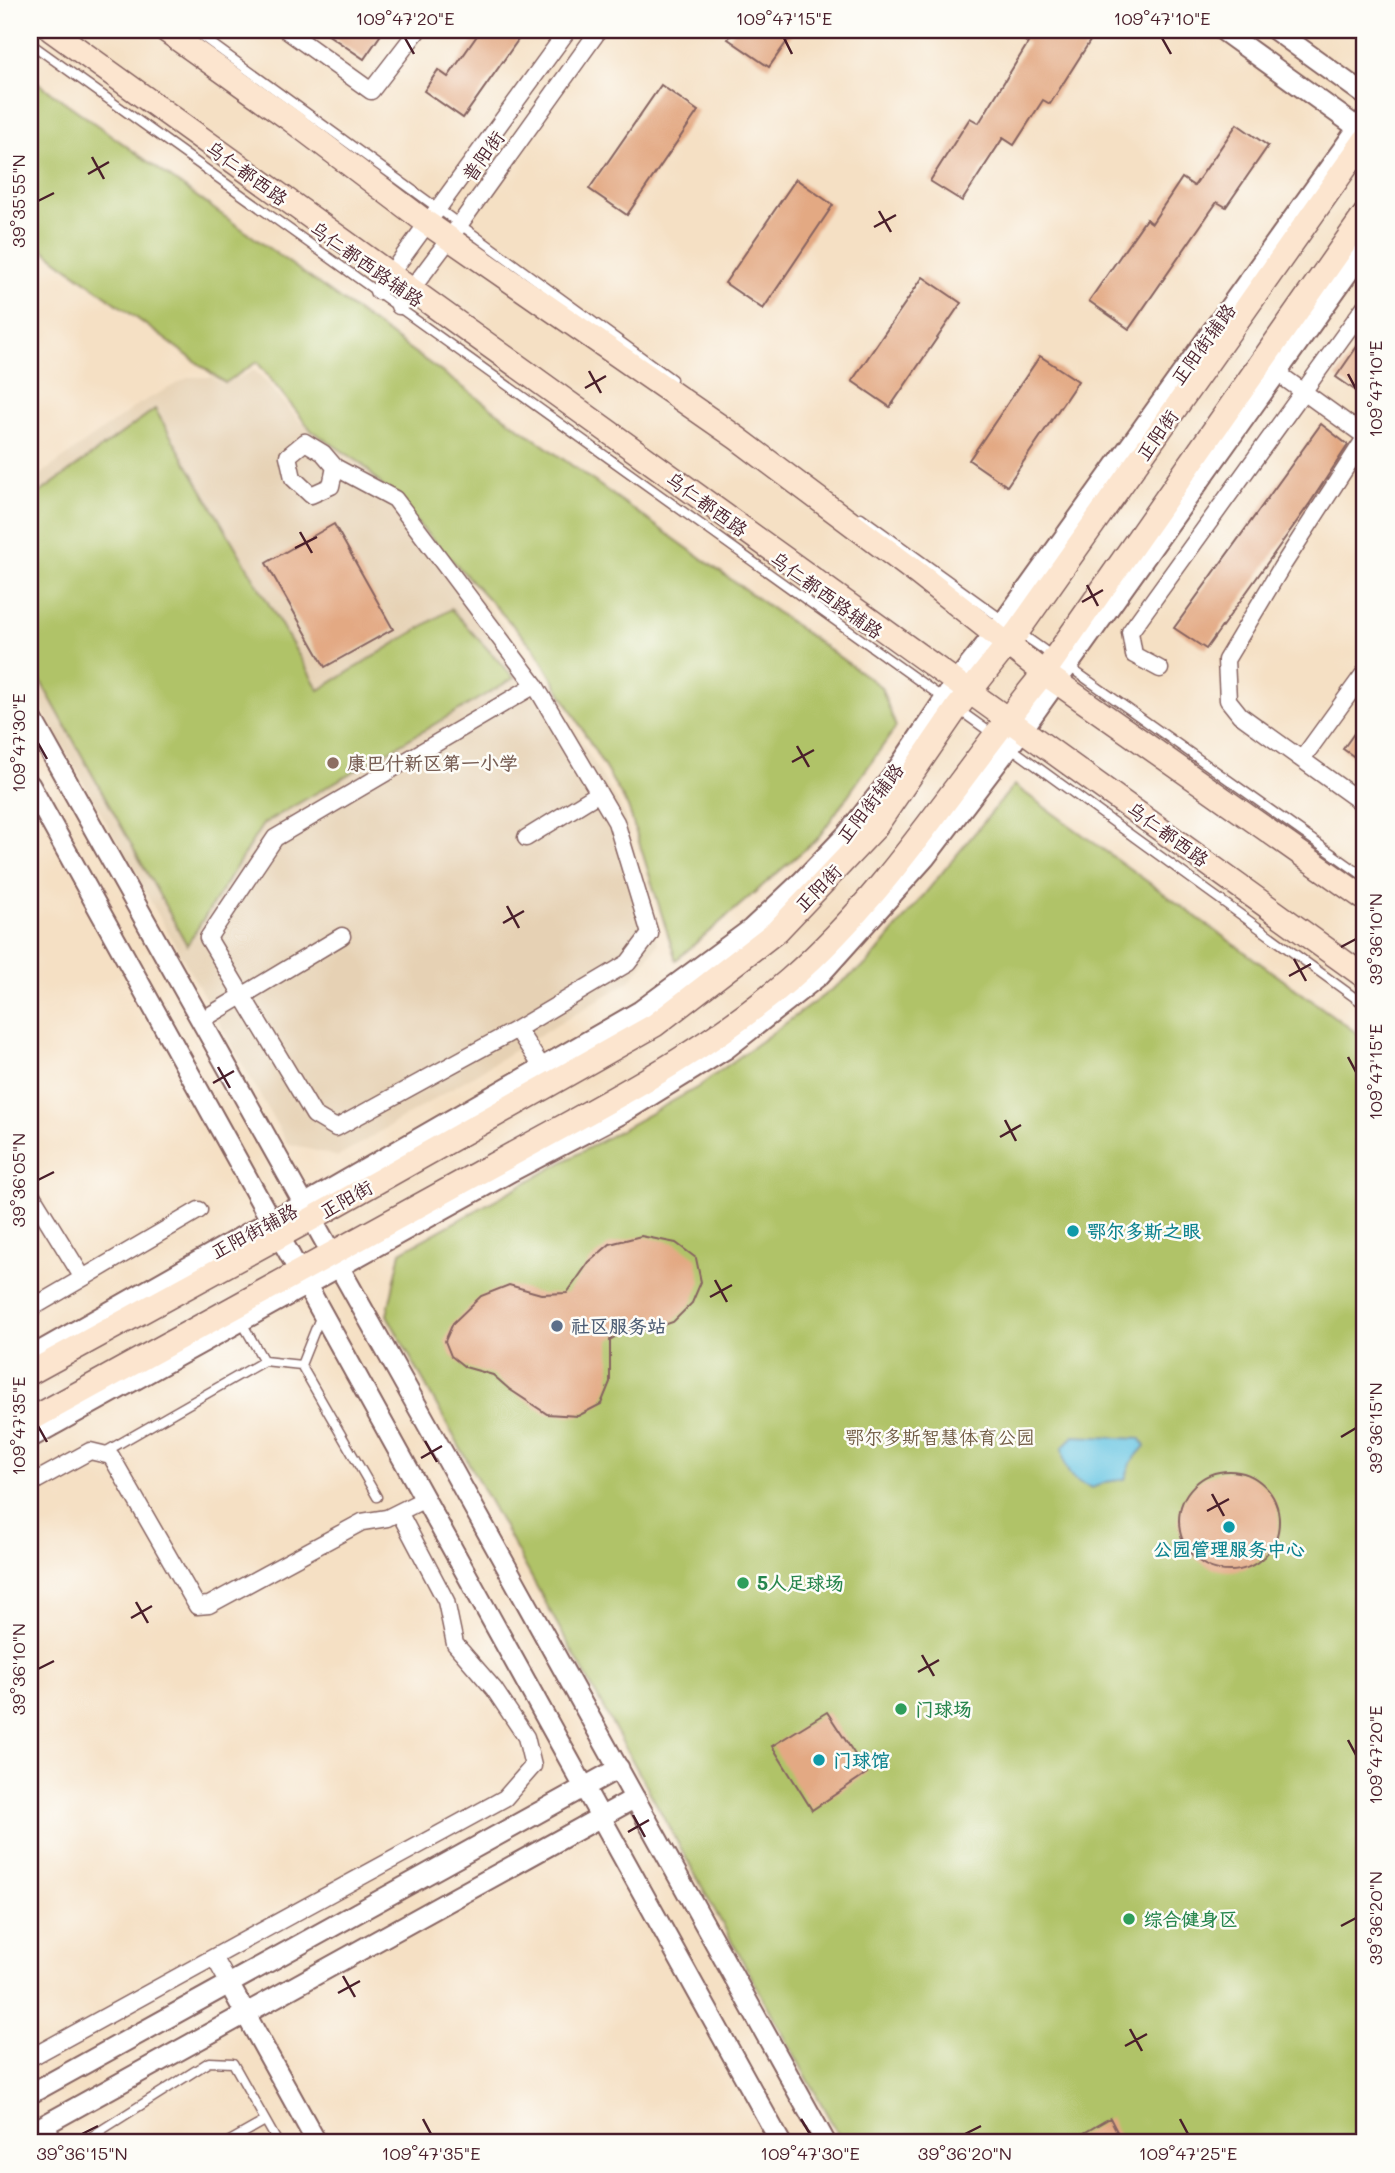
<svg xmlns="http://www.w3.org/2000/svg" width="1395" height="2173" viewBox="0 0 1395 2173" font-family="Mali,'LXGW WenKai TC',sans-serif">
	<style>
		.built { fill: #e6d1b4 }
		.green { fill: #b0c367; stroke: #7d7149; stroke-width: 2 }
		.water { fill: #65c5e3; stroke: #587287; stroke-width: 2 }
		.building { fill: #e3a983 }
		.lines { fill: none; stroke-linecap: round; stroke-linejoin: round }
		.service-casing { stroke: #866361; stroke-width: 11 }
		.minor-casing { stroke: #866361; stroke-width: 19 }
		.tertiary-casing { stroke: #866361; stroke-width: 23 }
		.secondary-casing { stroke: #866361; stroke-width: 26 }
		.service { stroke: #fff; stroke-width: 8 }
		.minor { stroke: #fff; stroke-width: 16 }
		.tertiary { stroke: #fff; stroke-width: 19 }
		.secondary { stroke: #fce5cf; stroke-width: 23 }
		.ticks { fill: none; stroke: #4a1f2b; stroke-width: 2.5 }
		.education-dot { fill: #8d6e63; stroke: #fdfcf7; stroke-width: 2.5 }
		.culture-dot { fill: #0f9aa8; stroke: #fdfcf7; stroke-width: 2.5 }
		.service-dot { fill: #5c6f8a; stroke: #fdfcf7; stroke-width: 2.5 }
		.leisure-dot { fill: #2e9e5b; stroke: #fdfcf7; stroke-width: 2.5 }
		.labels { text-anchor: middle; stroke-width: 5; stroke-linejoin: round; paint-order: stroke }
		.street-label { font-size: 19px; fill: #4a1f2b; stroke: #fdfcf7 }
		.education-label { font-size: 19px; font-weight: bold; fill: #785e54; stroke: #fdfcf7; text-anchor: start }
		.culture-label { font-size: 19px; font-weight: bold; fill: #0d838f; stroke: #fdfcf7; text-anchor: start }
		.service-label { font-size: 19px; font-weight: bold; fill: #4e5e75; stroke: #fdfcf7; text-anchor: start }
		.park-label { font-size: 19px; fill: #6e5840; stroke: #fdfcf7 }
		.leisure-label { font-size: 19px; font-weight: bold; fill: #27864d; stroke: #fdfcf7; text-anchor: start }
		.neatline { fill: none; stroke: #4a1f2b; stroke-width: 2.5 }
		.ticks-label { font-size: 18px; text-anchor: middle; fill: #4a1f2b }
	</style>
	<rect width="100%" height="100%" fill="#fdfcf7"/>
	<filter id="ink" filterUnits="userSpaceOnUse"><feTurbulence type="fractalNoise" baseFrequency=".0143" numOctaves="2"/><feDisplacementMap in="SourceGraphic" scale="14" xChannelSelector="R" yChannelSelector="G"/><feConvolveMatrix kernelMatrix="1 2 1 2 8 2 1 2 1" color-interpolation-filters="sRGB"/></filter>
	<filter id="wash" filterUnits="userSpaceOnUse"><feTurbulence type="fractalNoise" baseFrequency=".00686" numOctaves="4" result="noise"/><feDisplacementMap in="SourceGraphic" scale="28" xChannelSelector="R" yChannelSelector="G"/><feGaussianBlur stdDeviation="1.57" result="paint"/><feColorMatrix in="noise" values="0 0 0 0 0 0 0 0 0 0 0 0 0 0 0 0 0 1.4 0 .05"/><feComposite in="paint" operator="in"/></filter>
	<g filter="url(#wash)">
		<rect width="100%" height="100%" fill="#f5e0c4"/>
		<path class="built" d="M254 370 265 380 301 423 327 435 380 475 507 631 564 713 624 814 658 944 630 981 338 1157 287 1143 30 688V482L139 404 189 377H212L223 385Z"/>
		<path class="green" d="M30 77 881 687 896 727 818 838 676 960 628 807 535 649 362 464 312 431 257 362 225 383 30 240Z
			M155 409 319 690 451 609 514 678 263 824 187 945 30 662V500Z
			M1014 785 1365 1039V2143H843L387 1315 401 1252 698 1087 868 963Z"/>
		<path class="water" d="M1074 1436 1141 1439 1145 1446 1132 1461 1125 1479 1106 1482 1092 1488C1069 1480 1065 1472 1062 1448Z"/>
		<g id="blocks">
			<path class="building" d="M321 30H384L364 59Z
				M481 30H525L463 118 424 91 438 70 448 77Z
				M735 30H795L769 67 728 39Z
				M1008 30H1097L1050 104 1043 100 1014 145 1003 138 962 201 930 181 970 118 979 123 1028 43Z
				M661 85 698 111 627 215 589 189Z
				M1237 124 1268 146 1226 207 1217 202 1129 329 1089 301 1146 219 1152 223 1182 178 1194 186Z
				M796 179 833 205 763 309 725 283Z
				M923 277 961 303 890 407 852 381Z
				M1365 335V397L1336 377Z
				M1040 356 1078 381 1007 486 969 460Z
				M1321 424 1348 445 1310 503 1206 649 1174 628Z
				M334 524 393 629 325 667 266 563Z
				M1365 718V764L1343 749Z
				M641 1236 676 1243 696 1258 701 1282 692 1303 673 1322 652 1329 623 1332 610 1340V1382L601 1404 578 1416 547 1414 509 1389 493 1375 465 1367 451 1356 445 1341 453 1323 481 1296 509 1285 541 1294 567 1293 589 1262 610 1244Z
				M1179 1521a50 50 0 1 1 100 0a50 50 0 1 1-100 0Z
				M827 1712 867 1773 812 1810 772 1746Z
				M1110 2118 1123 2143H1067Z"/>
		</g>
	</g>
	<g filter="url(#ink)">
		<use href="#blocks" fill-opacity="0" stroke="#866361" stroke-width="2"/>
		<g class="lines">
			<defs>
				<path id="service" d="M193 30 672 379
					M30 43 943 698
					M861 517 1003 620
					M1019 632 1054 657
					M1068 666 1365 877
					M959 710 994 735
					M1010 747 1365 1005
					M241 1321 264 1361 301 1365 377 1497
					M301 1365 321 1315
					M103 1453 264 1361
					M49 2122 60 2143
					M81 2143 209 2062 233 2063 278 2143
					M226 2143 265 2121"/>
				<path id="minor" d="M286 30 371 91 418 30
					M378 291 568 30
					M399 306 450 238 599 30
					M1276 372 1362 434 1365 433
					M1365 438 1281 568 1226 660 1228 700 1240 715 1365 805
					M335 467 331 486 311 495 293 478 288 456 305 442 323 453 335 467 395 499 535 685 616 822 650 934 628 963 517 1029 542 1067
					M1160 669 1134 655 1130 632 1365 306
					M1302 759 1365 672
					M526 838 599 793
					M202 1020 342 936
					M517 1029 336 1128 314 1115 208 938 275 838 535 685
					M30 1192 83 1278 199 1210
					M30 1309 83 1278
					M30 1484 90 1451 111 1456 197 1606 209 1605 362 1522 387 1518 425 1499
					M214 1957 505 1798 533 1766 526 1737 494 1689 455 1644 446 1601 399 1512
					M30 2058 214 1957 229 1984"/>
				<path id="tertiary" d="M1222 30 1365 133
					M1275 30 1365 95
					M30 715 445 1456 826 2143
					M30 785 781 2143
					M30 1357 271 1220 305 1204 640 1011 751 929 801 882 847 834 892 777 956 682 1004 621 1365 118
					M30 1438 512 1171 621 1114 726 1049 819 976 925 858 1023 729 1365 249
					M229 1984 317 2143
					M30 2094 619 1768
					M30 2133 635 1798"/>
				<path id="secondary" d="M51 30C487 347 928 660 1365 977
					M165 30 291 120 427 223 737 438 917 573 1044 673 1365 899
					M30 1373 313 1218 655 1025 777 931 874 829 957 708 1018 631 1365 140
					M30 1420C183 1335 338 1251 491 1166 593 1109 702 1056 790 979 891 891 959 775 1044 673L1365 214"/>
			</defs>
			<use href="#service" class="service-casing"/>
			<use href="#minor" class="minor-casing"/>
			<use href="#tertiary" class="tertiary-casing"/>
			<use href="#secondary" class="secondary-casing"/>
			<use href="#service" class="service"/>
			<use href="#minor" class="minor"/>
			<use href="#tertiary" class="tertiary"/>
			<use href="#secondary" class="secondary"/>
		</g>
	</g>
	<path class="ticks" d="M405 38 414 54M784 38 792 54M1162 38 1171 54M92 157 104 179M88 174 109 162M38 201 54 193M879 211 891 232M874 227 896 215M589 371 601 393M1348 374 1356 389M585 388 606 376M300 532 312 553M295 548 317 537M1087 585 1098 606M1082 602 1103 590M38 743 47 759M797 746 809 767M792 762 814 750M507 906 519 928M503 923 524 911M1341 947 1356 939M1294 959 1306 981M1289 976 1311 964M1348 1057 1356 1072M218 1067 230 1088M213 1083 234 1071M1005 1120 1016 1141M1000 1137 1021 1125M38 1180 54 1172M715 1280 727 1302M710 1297 732 1285M38 1426 47 1442M1341 1437 1356 1428M425 1441 437 1462M421 1458 442 1446M1212 1494 1224 1516M1207 1511 1229 1499M136 1602 148 1623M131 1618 152 1606M922 1655 934 1676M38 1669 54 1661M918 1672 939 1660M1348 1740 1356 1755M633 1815 645 1837M628 1832 649 1820M1341 1926 1356 1918M343 1976 355 1997M338 1993 360 1981M1130 2029 1142 2051M1125 2046 1147 2034M423 2119 431 2134M801 2119 810 2134M1180 2119 1188 2134M82 2134 98 2126M965 2134 981 2126"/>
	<circle class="education-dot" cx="333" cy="763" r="7"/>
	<g class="culture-dot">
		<circle cx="1073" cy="1231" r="7"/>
		<circle cx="1229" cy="1527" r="7"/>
		<circle cx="819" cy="1760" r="7"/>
	</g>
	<circle class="service-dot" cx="557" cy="1326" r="7"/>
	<g class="leisure-dot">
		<circle cx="743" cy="1583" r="7"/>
		<circle cx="901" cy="1709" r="7"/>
		<circle cx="1129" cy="1919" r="7"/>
	</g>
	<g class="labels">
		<g class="street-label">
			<text transform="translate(483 156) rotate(-54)" y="7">普阳街</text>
			<text transform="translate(247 173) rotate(36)" y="7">乌仁都西路</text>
			<text transform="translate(367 264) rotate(35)" y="7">乌仁都西路辅路</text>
			<text transform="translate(1203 344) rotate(-54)" y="7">正阳街辅路</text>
			<text transform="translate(1157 435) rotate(-55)" y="7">正阳街</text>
			<text transform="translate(707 504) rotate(36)" y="7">乌仁都西路</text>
			<text transform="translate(827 595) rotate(36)" y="7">乌仁都西路辅路</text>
			<text transform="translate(870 803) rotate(-52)" y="7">正阳街辅路</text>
			<text transform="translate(1168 834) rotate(36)" y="7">乌仁都西路</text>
			<text transform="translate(818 888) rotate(-46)" y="7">正阳街</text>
			<text transform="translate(346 1199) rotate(-29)" y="7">正阳街</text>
			<text transform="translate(254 1231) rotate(-28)" y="7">正阳街辅路</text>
		</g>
		<g class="education-label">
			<text x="347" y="770">康巴什新区第一小学</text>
		</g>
		<g class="culture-label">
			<text x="1087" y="1238">鄂尔多斯之眼</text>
			<text x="1229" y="1556" text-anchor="middle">公园管理服务中心</text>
			<text x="833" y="1767">门球馆</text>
		</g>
		<g class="service-label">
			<text x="571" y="1333">社区服务站</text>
		</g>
		<g class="park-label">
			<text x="940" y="1444">鄂尔多斯智慧体育公园</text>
		</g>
		<g class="leisure-label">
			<text x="757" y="1590">5人足球场</text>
			<text x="915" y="1716">门球场</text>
			<text x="1143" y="1926">综合健身区</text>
		</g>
	</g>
	<rect width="1395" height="2173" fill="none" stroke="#fdfcf7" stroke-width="77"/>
	<rect x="38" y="38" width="1318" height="2096" class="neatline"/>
	<g class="ticks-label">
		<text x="405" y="25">109°47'20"E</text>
		<text x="784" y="25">109°47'15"E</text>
		<text x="1162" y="25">109°47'10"E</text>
		<text transform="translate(19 201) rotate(-90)" y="6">39°35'55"N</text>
		<text transform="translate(1376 389) rotate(-90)" y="6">109°47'10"E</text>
		<text transform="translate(19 743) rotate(-90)" y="6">109°47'30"E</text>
		<text transform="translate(1376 939) rotate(-90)" y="6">39°36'10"N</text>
		<text transform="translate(1376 1072) rotate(-90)" y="6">109°47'15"E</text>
		<text transform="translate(19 1180) rotate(-90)" y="6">39°36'05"N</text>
		<text transform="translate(19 1426) rotate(-90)" y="6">109°47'35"E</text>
		<text transform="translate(1376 1428) rotate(-90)" y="6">39°36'15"N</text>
		<text transform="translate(19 1669) rotate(-90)" y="6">39°36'10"N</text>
		<text transform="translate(1376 1755) rotate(-90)" y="6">109°47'20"E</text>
		<text transform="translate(1376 1918) rotate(-90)" y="6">39°36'20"N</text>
		<text x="82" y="2160">39°36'15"N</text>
		<text x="431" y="2160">109°47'35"E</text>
		<text x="810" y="2160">109°47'30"E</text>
		<text x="965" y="2160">39°36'20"N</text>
		<text x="1188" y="2160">109°47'25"E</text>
	</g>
</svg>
